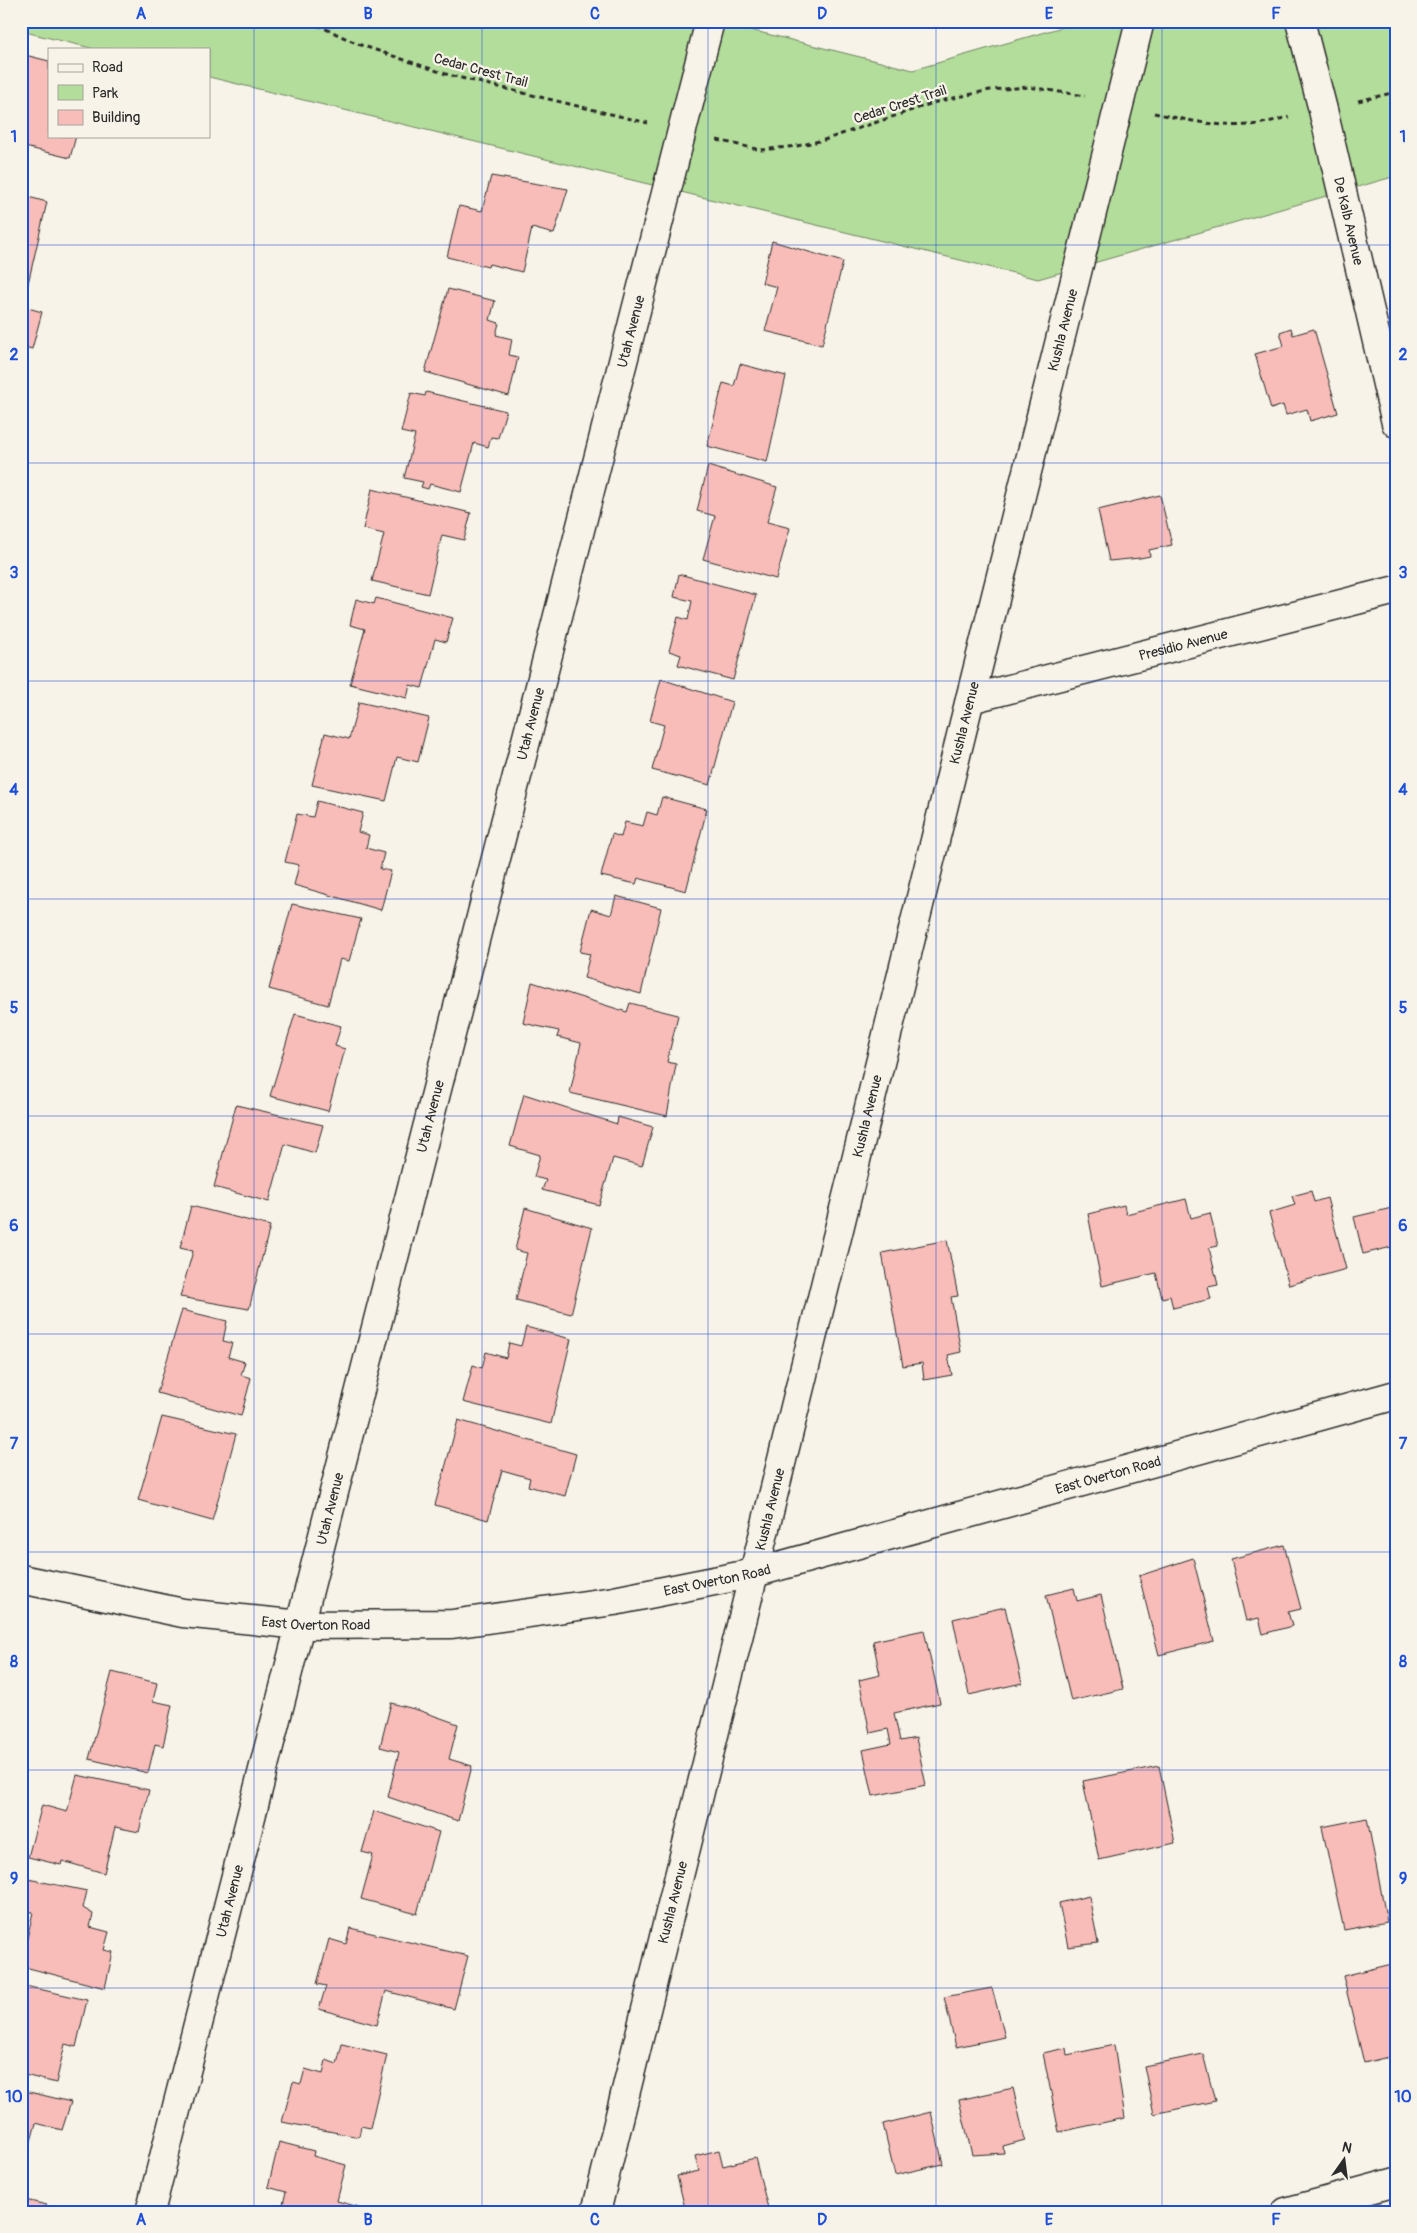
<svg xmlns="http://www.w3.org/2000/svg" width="1417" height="2233" viewBox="0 0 1417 2233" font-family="Pangolin,sans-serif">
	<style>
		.green { fill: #b3dd9a; stroke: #6f8462 }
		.building { fill: #f9bdb9; stroke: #2b2b2b }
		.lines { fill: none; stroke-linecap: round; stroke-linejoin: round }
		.minor-casing { stroke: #2b2b2b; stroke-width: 31 }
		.path { stroke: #2b2b2b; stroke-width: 3; stroke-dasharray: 5 4; stroke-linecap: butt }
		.minor { stroke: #f7f3e8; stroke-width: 28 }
		.grid { fill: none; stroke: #1d4ed8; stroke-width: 1; stroke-opacity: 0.55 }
		.labels { text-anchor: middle; stroke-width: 4.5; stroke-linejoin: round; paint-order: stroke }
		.street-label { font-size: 14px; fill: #2b2b2b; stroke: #f7f3e8 }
		.neatline { fill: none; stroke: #1d4ed8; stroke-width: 2 }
		.grid-label { font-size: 16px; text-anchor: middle; font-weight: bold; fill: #1d4ed8 }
	</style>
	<rect width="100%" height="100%" fill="#f7f3e8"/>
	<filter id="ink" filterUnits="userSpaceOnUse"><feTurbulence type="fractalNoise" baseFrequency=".02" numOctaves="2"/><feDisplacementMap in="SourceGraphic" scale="10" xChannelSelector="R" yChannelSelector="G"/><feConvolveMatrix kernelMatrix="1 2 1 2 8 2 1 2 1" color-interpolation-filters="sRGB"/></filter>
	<g filter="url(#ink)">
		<path class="green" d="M21 21H714L913 70 1083 21H1396V176L1038 279 209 77V49H95L21 31Z"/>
		<path class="building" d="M21 54 49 61V136H76L70 158 21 146Z
			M491 176 568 189 554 234 532 228 522 272 489 264 488 267 447 257 459 206 482 211Z
			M21 195 47 202 26 292 21 291Z
			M772 241 843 262 822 345 765 331 777 287 762 283Z
			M448 289 495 301 490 320 499 323 496 335 512 339 509 355 518 357 509 396 425 372Z
			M21 306 42 312 32 349 21 346Z
			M1291 328 1293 335 1314 329 1338 413 1310 421 1307 409 1286 415 1283 405 1271 409 1255 354 1284 346 1280 332Z
			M740 364 786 376 767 462 707 446 723 383 734 386Z
			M426 392 506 411 498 438 491 437 488 447 474 443 461 492 430 484 428 489 421 487 423 482 404 478 415 435 401 432 411 393 425 396Z
			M708 466 777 487 767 522 790 528 776 579 703 559 715 516 697 511Z
			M372 489 471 513 464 540 442 535 428 594 372 581 384 534 363 529Z
			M1160 495 1172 545 1149 550 1150 556 1140 558 1109 561 1098 510Z
			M679 574 756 595 733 680 678 665 681 655 669 651 678 617 688 620 692 601 674 597Z
			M376 598 453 618 446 642 435 639 422 688 410 685 407 698 350 684 365 629 350 625 356 599 374 604Z
			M661 679 732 702 710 785 652 770 664 725 650 721Z
			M359 702 429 718 418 762 397 757 386 801 312 785 325 733 349 739Z
			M662 797 707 809 686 891 638 878 636 884 601 876 612 834 621 837 625 822 643 826 647 812 657 815Z
			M317 801 363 813 358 832 369 835 366 848 384 853 380 869 391 871 381 910 294 885 299 865 285 862 297 814 313 817Z
			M616 896 661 908 641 994 584 978 590 954 580 952 591 909 611 915Z
			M292 904 361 919 349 961 340 959 328 1005 269 989Z
			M532 982 627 1012 630 1003 678 1015 667 1062 676 1064 667 1116 570 1093 581 1043 557 1037 559 1031 523 1023Z
			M295 1014 341 1026 335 1046 345 1049 328 1111 270 1096Z
			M524 1094 617 1124 618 1117 653 1127 642 1166 613 1158 599 1205 542 1190 546 1180 534 1177 540 1155 510 1146Z
			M236 1105 323 1125 315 1153 285 1144 269 1202 214 1187Z
			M1311 1191 1314 1202 1327 1198 1346 1269 1289 1285 1269 1213 1295 1205 1292 1196Z
			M1186 1199 1191 1218 1210 1213 1218 1246 1209 1248 1218 1285 1208 1287 1211 1299 1173 1308 1170 1296 1162 1298 1156 1273 1102 1286 1088 1214 1124 1205 1126 1214Z
			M191 1206 270 1226 249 1309 180 1297 193 1251 180 1248Z
			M1396 1207V1246L1363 1254 1354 1217Z
			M525 1208 592 1228 571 1314 516 1300 527 1253 515 1250Z
			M947 1240 958 1296 951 1297 961 1352 948 1355 952 1375 924 1380 922 1363 903 1366 882 1253Z
			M182 1310 227 1321 223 1341 232 1343 228 1357 245 1362 241 1375 251 1378 241 1416 157 1393Z
			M526 1327 571 1339 551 1424 463 1402 473 1365 482 1368 486 1352 506 1358 509 1343 521 1346Z
			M162 1417 236 1434 212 1521 138 1500Z
			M458 1420 576 1454 565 1496 528 1486 530 1478 502 1470 488 1520 435 1505Z
			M1284 1545 1301 1609 1288 1612 1292 1626 1263 1634 1259 1618 1246 1621 1231 1559Z
			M1193 1558 1214 1641 1159 1655 1139 1576Z
			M1074 1588 1077 1601 1101 1595 1123 1689 1071 1701 1046 1595Z
			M1005 1607 1022 1683 969 1695 953 1619Z
			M924 1630 940 1703 894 1713 900 1741 916 1738 926 1785 873 1796 863 1750 891 1744 888 1729 870 1733 859 1680 880 1675 873 1641Z
			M112 1672 157 1683 153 1701 172 1705 163 1746 155 1744 148 1773 89 1759Z
			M391 1703 418 1710 458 1724 449 1759 472 1766 458 1821 388 1797 399 1752 380 1747Z
			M1159 1766 1175 1843 1099 1860 1083 1781Z
			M77 1775 149 1790 139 1832 115 1827 104 1873 62 1861 61 1865 28 1857 42 1805 67 1812Z
			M374 1811 439 1832 417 1914 361 1899 373 1855 362 1852Z
			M1367 1818 1387 1922 1344 1930 1322 1827Z
			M23 1878 87 1891 83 1908 93 1914 90 1927 109 1932 104 1950 113 1952 105 1988 21 1966 33 1912 21 1910Z
			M1089 1896 1098 1943 1068 1947 1059 1903Z
			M350 1928 468 1956 454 2009 386 1991 377 2025 319 2009 326 1986 317 1984 329 1939 346 1944Z
			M1396 1963V2055L1364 2063 1343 1976Z
			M21 1985 87 2000 76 2047 65 2044 56 2083 21 2074Z
			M992 1988 1005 2037 956 2047 944 1997Z
			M342 2044 387 2055 370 2128 361 2126 359 2137 282 2122 293 2082 301 2084 305 2069 323 2074 326 2060 337 2064Z
			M1114 2045 1125 2118 1059 2132 1043 2053 1066 2048 1067 2055Z
			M1203 2054 1215 2101 1154 2114 1144 2066Z
			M1013 2088 1025 2140 1003 2146 1004 2153 972 2155 959 2100Z
			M21 2090 71 2102 62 2130 36 2123 21 2178Z
			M931 2112 943 2164 895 2175 883 2124Z
			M279 2142 314 2151 313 2156 346 2165 337 2201 359 2207 358 2212H281L286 2192 268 2187Z
			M719 2150 723 2166 755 2158 769 2212H686L677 2176 699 2171 695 2156Z
			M21 2199 47 2205 46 2212H21Z"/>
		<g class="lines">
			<defs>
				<g id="minor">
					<path id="s1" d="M1300 21 1323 110 1396 423"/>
					<path id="s2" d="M970 699 1396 590"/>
					<path id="s3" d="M21 1579 183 1613 301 1625 452 1624 614 1601 754 1573 1396 1395"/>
					<path id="s4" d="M150 2212 710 21"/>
					<path id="s5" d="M596 2212 970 699 1140 21"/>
					<path d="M1286 2212 1396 2182"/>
				</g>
			</defs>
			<use href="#minor" class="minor-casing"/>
			<path class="path" d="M309 21 358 44 449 75 648 123
				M1358 101 1396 92
				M1154 113C1187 120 1224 129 1258 124 1269 122 1279 119 1289 117
				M717 140 761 150 797 146 824 140 936 102 990 90 1029 87 1085 96"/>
			<use href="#minor" class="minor"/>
		</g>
	</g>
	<path class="grid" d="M254 21V2212M482 21V2212M708 21V2212M936 21V2212M1162 21V2212M21 245H1396M21 463H1396M21 681H1396M21 899H1396M21 1116H1396M21 1334H1396M21 1552H1396M21 1770H1396M21 1988H1396"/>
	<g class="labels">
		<g class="street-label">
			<text transform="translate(481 70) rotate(15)" y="5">Cedar Crest Trail</text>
			<text transform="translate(900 104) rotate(-18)" y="5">Cedar Crest Trail</text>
			<text dy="5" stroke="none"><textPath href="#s1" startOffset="206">De Kalb Avenue</textPath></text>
			<text dy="5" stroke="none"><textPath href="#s5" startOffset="1939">Kushla Avenue</textPath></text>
			<text dy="5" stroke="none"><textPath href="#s4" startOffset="1941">Utah Avenue</textPath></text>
			<text dy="5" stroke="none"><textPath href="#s2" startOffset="220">Presidio Avenue</textPath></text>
			<text dy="5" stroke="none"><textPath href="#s5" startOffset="1534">Kushla Avenue</textPath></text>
			<text dy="5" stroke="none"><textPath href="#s4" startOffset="1536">Utah Avenue</textPath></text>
			<text dy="5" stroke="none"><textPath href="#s5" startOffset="1129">Kushla Avenue</textPath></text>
			<text dy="5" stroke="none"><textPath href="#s4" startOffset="1131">Utah Avenue</textPath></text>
			<text dy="5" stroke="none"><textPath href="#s3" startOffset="1109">East Overton Road</textPath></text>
			<text dy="5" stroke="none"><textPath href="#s4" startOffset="726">Utah Avenue</textPath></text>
			<text dy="5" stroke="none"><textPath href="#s5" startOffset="724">Kushla Avenue</textPath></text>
			<text dy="5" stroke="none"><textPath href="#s3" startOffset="704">East Overton Road</textPath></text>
			<text dy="5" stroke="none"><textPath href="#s3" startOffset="299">East Overton Road</textPath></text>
			<text dy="5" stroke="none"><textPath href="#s4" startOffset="321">Utah Avenue</textPath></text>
			<text dy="5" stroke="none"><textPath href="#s5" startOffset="319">Kushla Avenue</textPath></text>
		</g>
	</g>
	<rect width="1417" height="2233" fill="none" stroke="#f7f3e8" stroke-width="55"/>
	<rect x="48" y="48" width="162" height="90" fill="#f7f3e8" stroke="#a5a39c"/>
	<rect x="58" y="64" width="25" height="8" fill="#f7f3e8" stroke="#a5a39c"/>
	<text x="92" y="72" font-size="15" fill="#2b2b2b">Road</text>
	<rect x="58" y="85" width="25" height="15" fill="#b3dd9a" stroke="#a5a39c"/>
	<text x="92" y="98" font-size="15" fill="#2b2b2b">Park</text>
	<rect x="58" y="110" width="25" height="15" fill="#f9bdb9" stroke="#a5a39c"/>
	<text x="92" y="122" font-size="15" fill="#2b2b2b">Building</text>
	<g transform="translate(1344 2160) rotate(14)" stroke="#f7f3e8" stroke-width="4" paint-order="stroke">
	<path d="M0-4L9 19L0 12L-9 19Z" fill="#2b2b2b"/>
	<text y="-8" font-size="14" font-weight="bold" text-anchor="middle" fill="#2b2b2b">N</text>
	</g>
	<rect x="28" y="28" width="1362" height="2178" class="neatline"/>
	<g class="grid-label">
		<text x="141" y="19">A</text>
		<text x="368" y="19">B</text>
		<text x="595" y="19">C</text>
		<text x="822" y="19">D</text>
		<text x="1049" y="19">E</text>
		<text x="1276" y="19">F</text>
		<text x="14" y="142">1</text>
		<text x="1403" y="142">1</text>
		<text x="14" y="360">2</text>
		<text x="1403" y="360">2</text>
		<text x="14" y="578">3</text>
		<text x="1403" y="578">3</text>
		<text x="14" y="795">4</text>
		<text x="1403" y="795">4</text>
		<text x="14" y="1013">5</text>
		<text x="1403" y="1013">5</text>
		<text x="14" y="1231">6</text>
		<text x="1403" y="1231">6</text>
		<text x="14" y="1449">7</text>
		<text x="1403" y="1449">7</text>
		<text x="14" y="1667">8</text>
		<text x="1403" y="1667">8</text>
		<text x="14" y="1884">9</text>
		<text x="1403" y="1884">9</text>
		<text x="14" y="2102">10</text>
		<text x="1403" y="2102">10</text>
		<text x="141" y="2225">A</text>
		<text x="368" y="2225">B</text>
		<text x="595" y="2225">C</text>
		<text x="822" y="2225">D</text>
		<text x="1049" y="2225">E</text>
		<text x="1276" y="2225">F</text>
	</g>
</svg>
